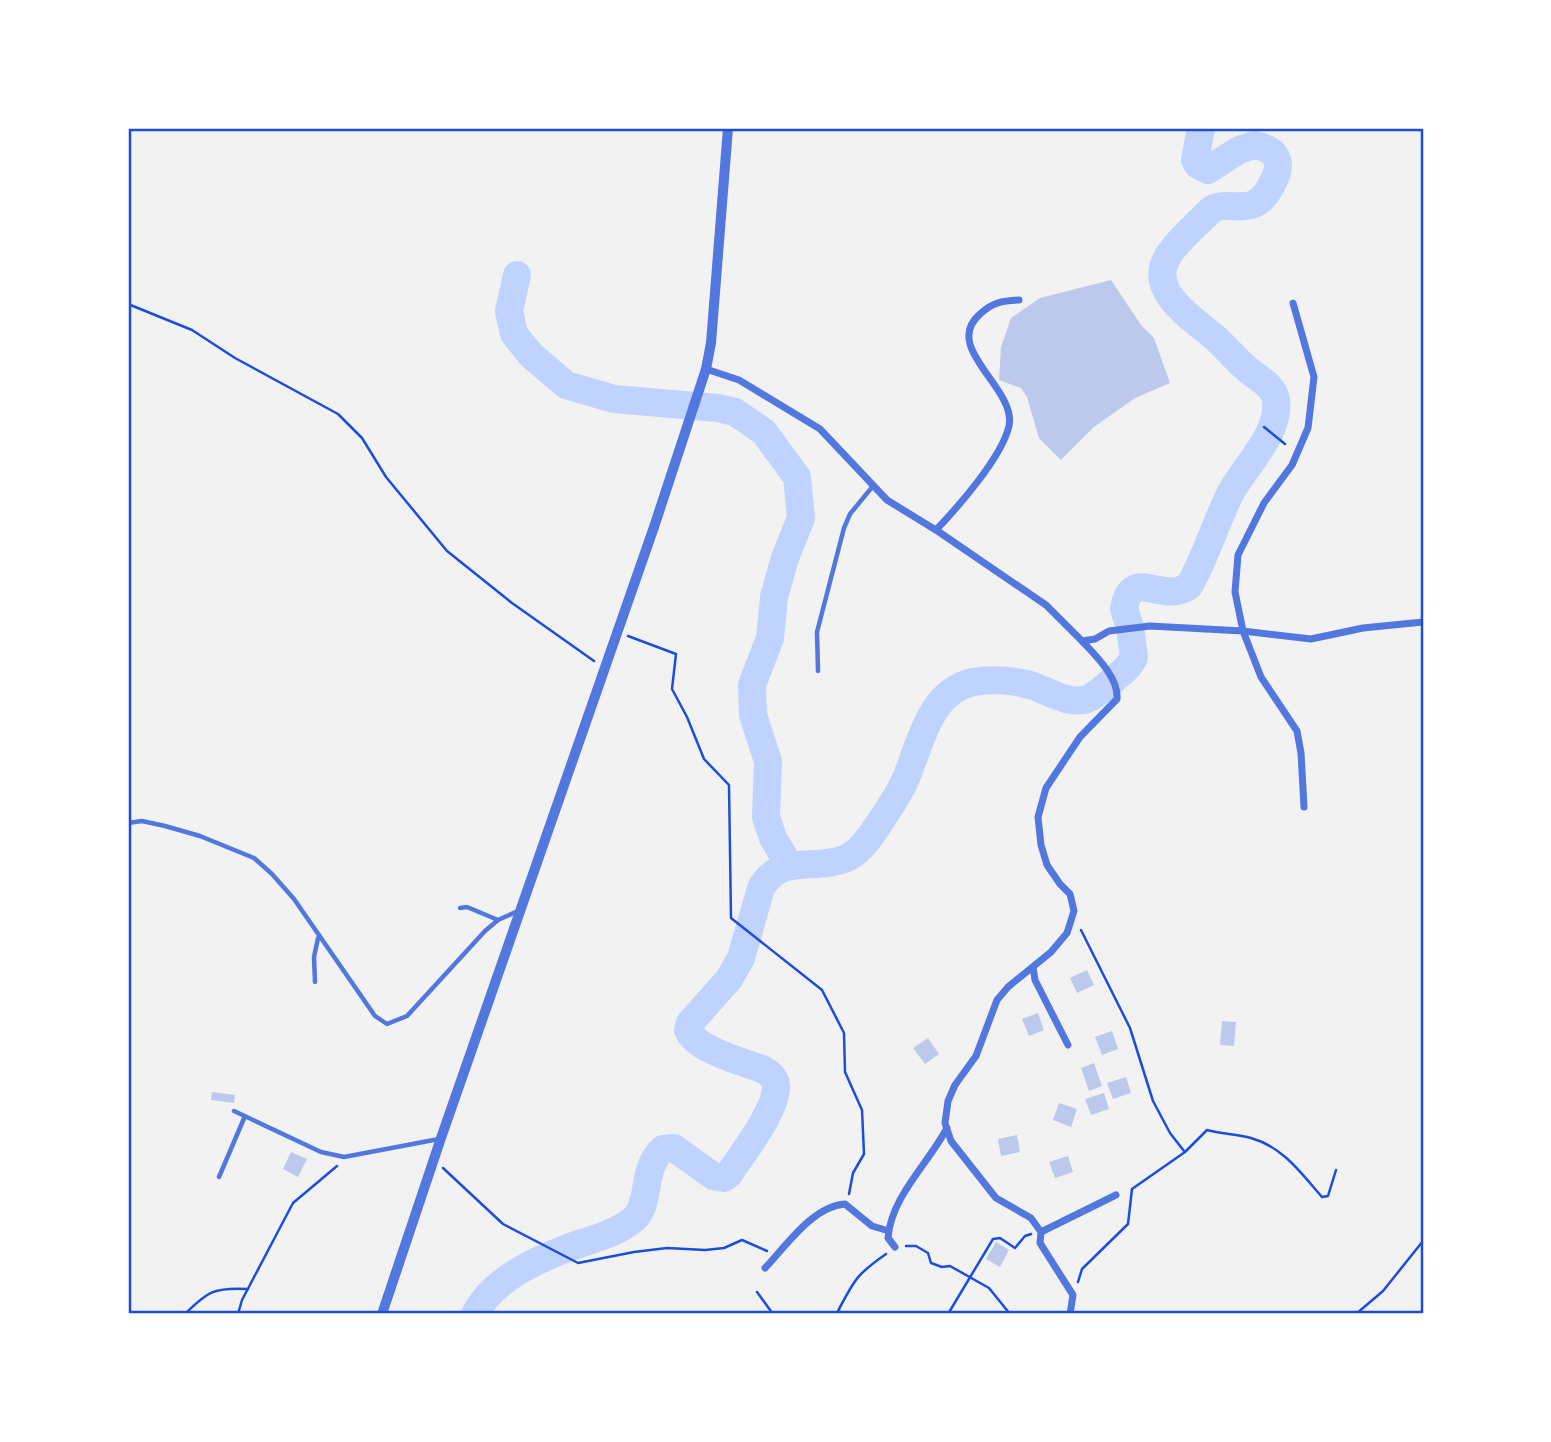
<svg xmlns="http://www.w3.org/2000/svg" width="1551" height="1442" viewBox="0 0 1551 1442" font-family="Rubik,sans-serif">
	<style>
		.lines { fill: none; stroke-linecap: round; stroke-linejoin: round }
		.river { stroke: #bfd3fe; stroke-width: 28 }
		.building { fill: #bdc9ec }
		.path { stroke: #1d4ed8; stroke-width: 2.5 }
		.service { stroke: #5277de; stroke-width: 4.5 }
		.minor { stroke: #5277de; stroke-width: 7 }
		.tertiary { stroke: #5277de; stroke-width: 10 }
		.neatline { fill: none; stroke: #1d4ed8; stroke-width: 2.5 }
	</style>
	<rect width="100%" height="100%" fill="#f2f2f2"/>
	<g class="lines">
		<path class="river" d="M517 275 509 311 514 334 531 355 566 385 614 399 718 408 735 412 764 432 797 477 801 518 785 558 774 597 770 638 752 685 753 715 768 761 766 817 773 838 789 865
			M475 1314C492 1281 532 1262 565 1249 588 1240 616 1235 635 1218 651 1203 641 1168 663 1149L674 1148 713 1176 724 1178 729 1174C742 1154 778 1109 776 1085 775 1077 769 1073 762 1069 743 1062 696 1050 688 1030L690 1023 729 979 741 958 761 888C782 852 815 872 847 858 859 852 869 839 876 828 886 813 899 795 906 778 921 743 929 692 973 682 989 679 1010 680 1026 684 1044 688 1068 706 1087 699 1096 696 1106 686 1113 680 1121 673 1130 667 1134 657L1130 627 1124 609C1131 565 1162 605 1189 586 1206 557 1215 524 1230 494 1245 465 1280 435 1276 400 1274 385 1257 378 1247 369 1235 359 1225 346 1213 336 1191 317 1147 291 1168 256 1175 243 1200 221 1212 209 1225 202 1241 210 1254 204 1263 200 1268 192 1272 184 1284 163 1278 149 1254 145L1239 150 1208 170 1198 165 1195 160 1201 128"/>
	</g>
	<path class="building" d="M1111 280 1141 325 1154 338 1170 383 1135 398 1094 427 1061 460 1039 438 1027 397 1021 388 999 380 1001 347 1011 318 1040 298Z
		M1087 970 1094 985 1077 993 1070 978Z
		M1038 1013 1044 1030 1029 1036 1022 1019Z
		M1222 1021 1236 1022 1234 1046 1220 1045Z
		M1112 1031 1118 1049 1102 1055 1095 1037Z
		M928 1038 939 1054 925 1064 913 1048Z
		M1094 1063 1102 1086 1089 1091 1081 1068Z
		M1126 1077 1131 1093 1113 1099 1107 1083Z
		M212 1092 235 1095 234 1103 211 1100Z
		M1104 1093 1109 1109 1091 1115 1085 1099Z
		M1059 1103 1077 1109 1071 1127 1053 1120Z
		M1017 1135 1020 1152 1001 1156 998 1139Z
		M291 1152 307 1159 298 1177 283 1169Z
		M1068 1156 1073 1172 1055 1178 1049 1162Z
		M996 1242 1009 1250 1000 1267 986 1259Z"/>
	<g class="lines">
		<path class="path" d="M128 304 192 330 235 358 338 414 362 438 386 477 447 551 512 603 594 661
			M1264 427 1285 444
			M628 636 676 654 672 689 687 717 704 759 729 785 731 918 822 990 844 1033 845 1072 862 1110 864 1154 853 1173 849 1194
			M1081 930 1130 1028 1153 1101 1170 1133 1184 1151
			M443 1168 503 1224 578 1263 634 1252 667 1248 705 1250 724 1248 742 1240 767 1251
			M906 1246H916L928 1253 931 1263 942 1267 950 1266 989 1288 1010 1314
			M1078 1282 1082 1269 1128 1224 1132 1189 1185 1152 1207 1130C1222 1134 1237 1134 1251 1138 1283 1147 1301 1173 1322 1197L1328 1196 1336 1170
			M757 1292 773 1314
			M185 1314C208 1291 215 1287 248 1289
			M238 1314 242 1300 293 1203 337 1166
			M845 1314 838 1311C855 1279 856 1275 886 1254
			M948 1314 993 1239 1000 1238 1015 1248 1025 1236 1031 1234
			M1356 1314 1383 1291 1423 1241"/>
		<path class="service" d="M818 671 817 632 844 528 850 514 873 486
			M128 823 142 821 165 826 200 836 254 858 272 874 294 899 375 1016 387 1024 407 1016 485 931 498 920 518 911
			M460 908 467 907 498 920
			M315 982 314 957 318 938
			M234 1111 321 1152 344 1157 439 1139
			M219 1177 245 1116"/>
		<path class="minor" d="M1293 303 1314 377 1308 428 1292 465 1264 503 1238 555 1235 592 1243 631 1261 677 1297 731 1301 753 1304 807
			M706 369 739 380 820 429 887 500 939 532 1046 605 1082 641 1095 639 1109 631 1150 626 1243 631 1311 639 1363 628 1423 622
			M936 530C958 507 1002 457 1009 426 1017 388 941 348 980 314 993 302 1002 301 1019 300
			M1033 967 1035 980 1068 1045
			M1041 1232 1116 1195
			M895 1247 888 1238C891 1197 928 1164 947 1128
			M765 1268C786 1246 813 1206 845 1204L872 1226 889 1231
			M1070 1314 1073 1295 1040 1243 1041 1232 1031 1218 996 1198 951 1141 945 1123 948 1101 955 1085 976 1056 997 1000 1008 987 1051 952 1067 933 1074 911 1070 894 1060 884 1047 865 1041 845 1038 817 1046 788 1080 737 1117 699C1119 678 1096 656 1082 641"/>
		<path class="tertiary" d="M382 1314 441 1138 654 527 706 369 711 343 728 128"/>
	</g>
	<rect width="1551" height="1442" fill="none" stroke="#ffffff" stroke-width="259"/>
	<rect x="130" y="130" width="1292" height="1182" class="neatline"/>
</svg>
